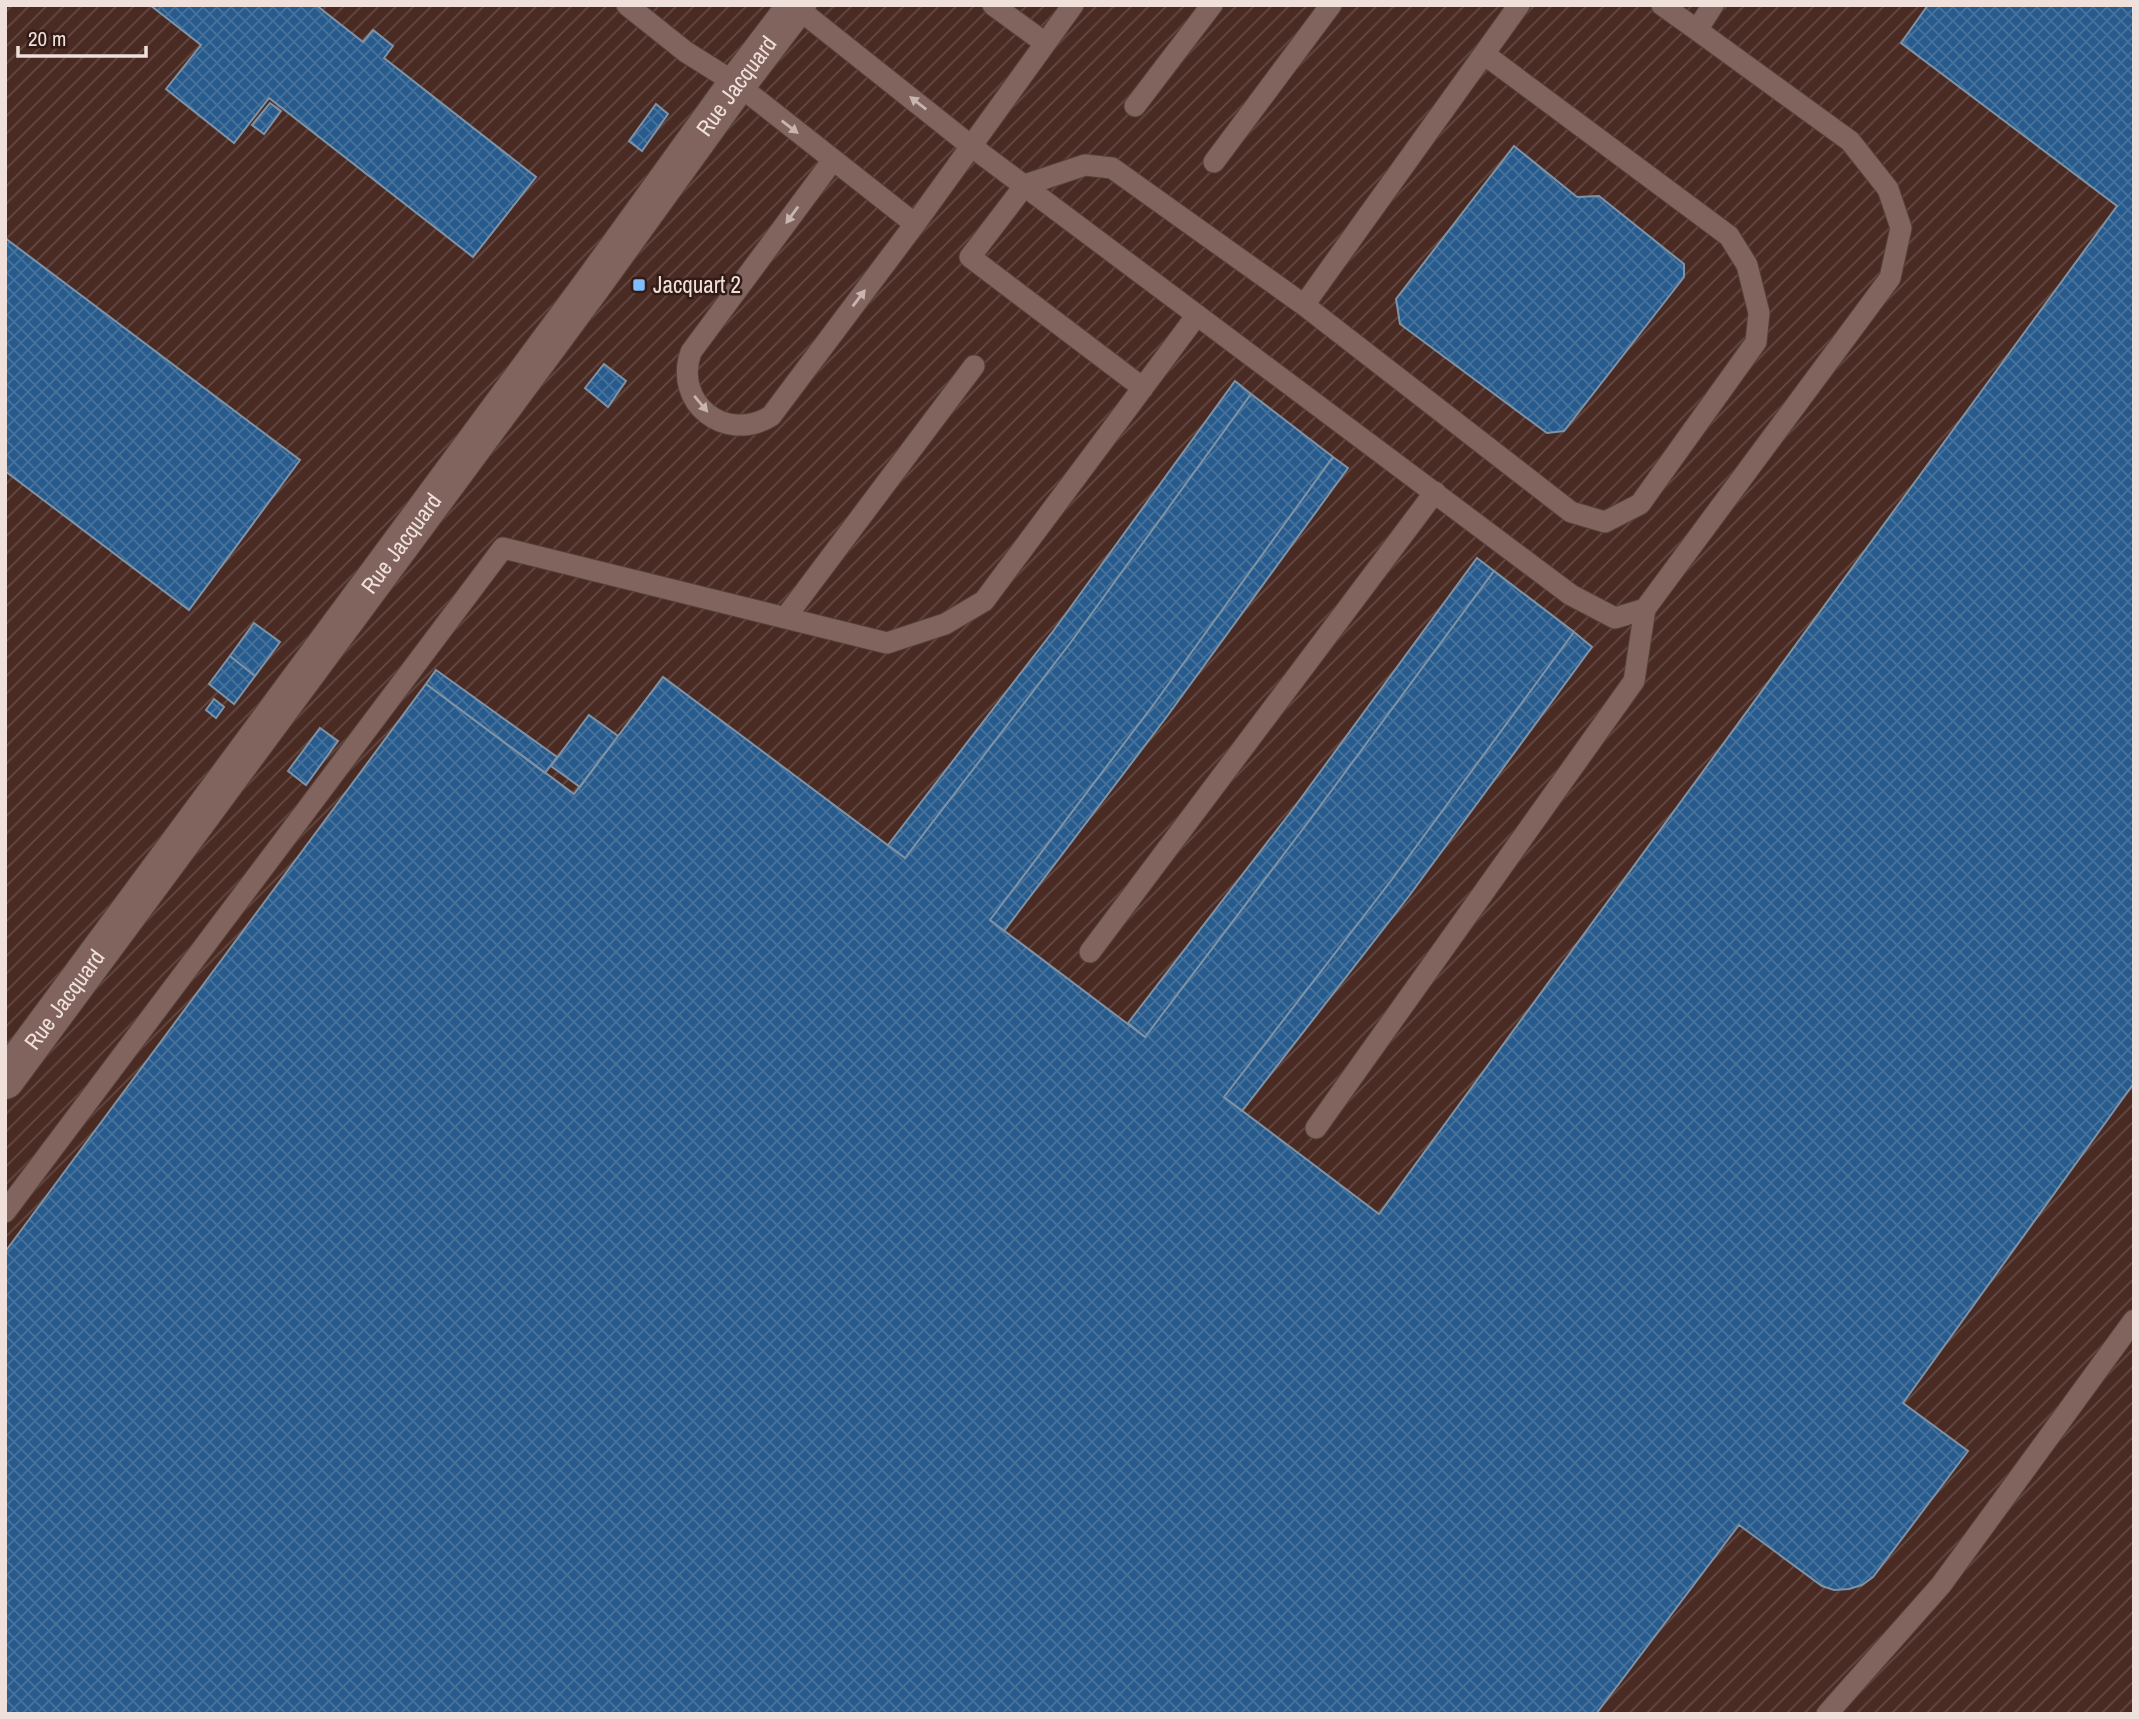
<svg xmlns="http://www.w3.org/2000/svg" width="2139" height="1719" viewBox="0 0 2139 1719" font-family="'Archivo Narrow',sans-serif">
	<style>
		.industrial { fill: url(#industrial-furrows) }
		.building { fill: url(#building-cross-hatch); stroke: #7f93a7; stroke-width: 2 }
		.lines { fill: none; stroke-linecap: round; stroke-linejoin: round }
		.service-casing { stroke: #53403b; stroke-width: 23 }
		.minor-casing { stroke: #53403b; stroke-width: 40 }
		.service { stroke: #80645d; stroke-width: 21 }
		.minor { stroke: #80645d; stroke-width: 38 }
		.oneway { fill: #c9b5b0 }
		.poi-dot { fill: #80bdfa; stroke: #321b15; stroke-width: 2.5 }
		.labels { text-anchor: middle; stroke-width: 5; stroke-linejoin: round; paint-order: stroke }
		.street-label { font-size: 23px; fill: #f0e0dc; stroke: #321b15 }
		.poi-label { font-size: 23px; fill: #f0e0dc; stroke: #321b15; text-anchor: start }
	</style>
	<defs>
		<pattern id="industrial-furrows" width="10" height="10" patternUnits="userSpaceOnUse" patternTransform="scale(1.75)"><rect width="10" height="10" fill="#4a2b24"/><path d="M-1 1l2-2M0 10L10 0M9 11l2-2" fill="none" stroke="#644943"/></pattern>
		<pattern id="building-cross-hatch" width="8" height="8" patternUnits="userSpaceOnUse" patternTransform="scale(1.75)"><rect width="8" height="8" fill="#275b8d"/><path d="M0 0l8 8M0 8l8-8" fill="none" stroke="#47729c"/></pattern>
	</defs>
	<rect width="100%" height="100%" fill="#3c241f"/>
	<path class="industrial" d="M5 5H2134V1714H5Z"/>
	<path class="building" d="M150 5H316L363 42 373 30 393 46 384 58 536 177 473 257 269 98 234 143 166 89 201 45Z
		M1928 5H2134V1083L1903 1403 1968 1451 1873 1577 1862 1585 1849 1589 1834 1590 1822 1586 1739 1525 1596 1714H5V1252L426 684 574 794 663 677 905 858 1071 642 1251 394 1333 457 1154 704 990 920 1145 1037 1309 821 1494 571 1574 632 1390 882 1224 1097 1379 1214 2117 206 1901 43Z
		M270 103 281 111 264 134 252 125Z
		M656 104 668 114 642 151 629 141Z
		M1514 146 1577 197 1599 196 1684 264V277L1564 431 1547 433 1400 324 1396 299Z
		M5 238 300 460 189 610 5 471Z
		M604 364 626 381 608 407 585 388Z
		M1235 381 1251 394 1071 642 905 858 888 845 1054 630Z
		M1333 457 1348 468 1168 715 1004 931 990 920 1154 704Z
		M1477 558 1494 571 1309 821 1145 1037 1128 1023 1293 809Z
		M254 623 280 642 255 676 230 656Z
		M1574 632 1592 647 1409 896 1242 1111 1224 1097 1390 882Z
		M230 656 255 676 234 704 209 684Z
		M436 670 557 757 545 773 426 684Z
		M214 699 224 707 216 718 206 710Z
		M589 715 618 736 580 787 551 766Z
		M320 728 338 741 306 785 288 771Z"/>
	<g class="lines">
		<defs>
			<path id="service" d="M627 5 686 52 737 84 915 224
				M993 5 1045 43
				M1662 5 1697 30
				M796 7 971 146 1571 595 1615 618 1645 609 1890 278 1901 228 1888 189 1850 141 1697 30 1713 5
				M1135 106 1212 5
				M833 160 691 352C673 403 725 444 771 416L915 224 1073 5
				M1214 162 1331 5
				M1304 305 1571 512 1605 522 1640 504 1756 342 1759 313 1747 265 1729 236 1484 54
				M1143 388 970 257 1025 185 1085 165 1112 168 1304 305 1519 5
				M785 618 974 366
				M1090 952 1435 492
				M1316 1128 1634 681 1645 609
				M5 1212 503 548 887 643 945 624 984 601 1197 315
				M1827 1714 1941 1585 2134 1320"/>
			<g id="minor">
				<path id="s1" d="M5 1080 592 285 737 84 797 5"/>
			</g>
		</defs>
		<use href="#service" class="service-casing"/>
		<use href="#minor" class="minor-casing"/>
		<use href="#service" class="service"/>
		<use href="#minor" class="minor"/>
	</g>
	<defs><path id="oneway-solid" d="M-6-.8H1V-3.2L6.5 0L1 3.2V.8H-6Z" transform="scale(1.75)"/></defs>
	<g class="oneway">
		<use href="#oneway-solid" transform="translate(918 103) rotate(-142)"/>
		<use href="#oneway-solid" transform="translate(790 127) rotate(38)"/>
		<use href="#oneway-solid" transform="translate(792 215) rotate(126)"/>
		<use href="#oneway-solid" transform="translate(859 298) rotate(-53)"/>
		<use href="#oneway-solid" transform="translate(701 404) rotate(50)"/>
	</g>
	<rect class="poi-dot" x="632" y="278" width="14" height="14" rx="3.5"/>
	<g class="labels">
		<g class="street-label">
			<text dy="8" stroke="none"><textPath href="#s1" startOffset="1234">Rue Jacquard</textPath></text>
			<text dy="8" stroke="none"><textPath href="#s1" startOffset="667">Rue Jacquard</textPath></text>
			<text dy="8" stroke="none"><textPath href="#s1" startOffset="100">Rue Jacquard</textPath></text>
		</g>
		<g class="poi-label">
			<text x="653" y="293">Jacquart 2</text>
		</g>
	</g>
	<rect width="2139" height="1719" fill="none" stroke="#f0e0dc" stroke-width="14"/>
	<path d="M18 46v10h128v-10" fill="none" stroke="#f0e0dc" stroke-width="3.5"/>
	<text x="28" y="46" font-size="21" fill="#f0e0dc" stroke="#321b15" stroke-width="5" paint-order="stroke">20 m</text>
</svg>
